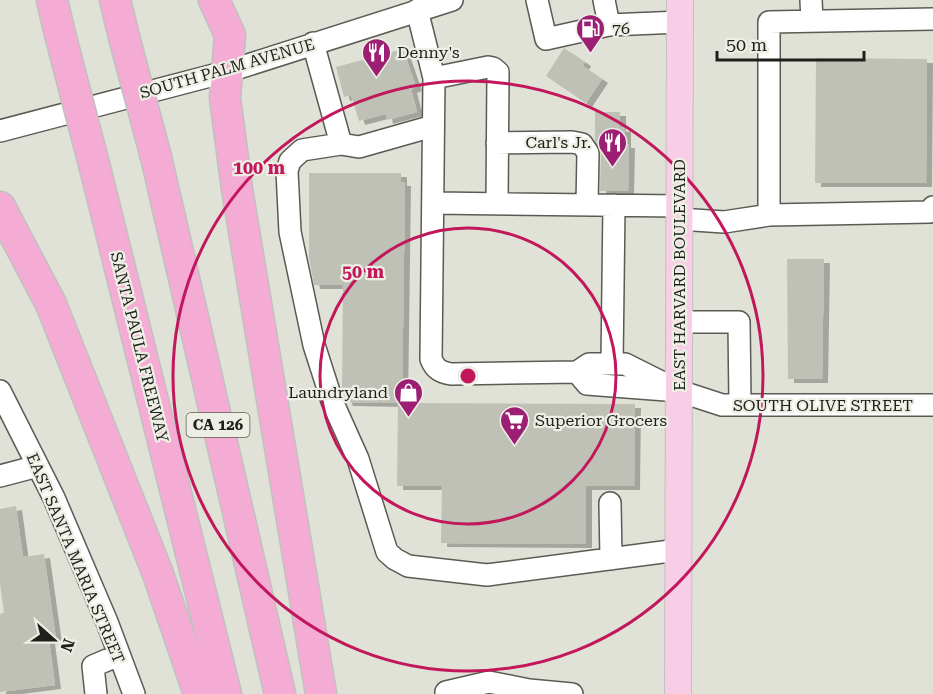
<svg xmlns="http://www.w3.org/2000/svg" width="933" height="694" viewBox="0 0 933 694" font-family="'Roboto Serif',serif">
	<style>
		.building { fill: #bfc1b7; filter: url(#shadow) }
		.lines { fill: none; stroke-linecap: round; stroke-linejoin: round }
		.minor-casing { stroke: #5a5b53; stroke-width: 24 }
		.major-casing { stroke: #c0c1bf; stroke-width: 28 }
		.highway-casing { stroke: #c0c1bf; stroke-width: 33 }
		.minor { stroke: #fff; stroke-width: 21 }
		.major { stroke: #f8cde6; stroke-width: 26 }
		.highway { stroke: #f4acd5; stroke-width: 30 }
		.highway-bridge-casing { stroke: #c0c1bf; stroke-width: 33; stroke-linecap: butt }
		.highway-bridge { stroke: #f4acd5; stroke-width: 30 }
		.ring { fill: none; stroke: #c2185b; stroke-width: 3 }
		.labels { text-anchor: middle; stroke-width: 4.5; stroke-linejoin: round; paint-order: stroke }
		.shield { fill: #edefe5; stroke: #5d5e58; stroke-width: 1.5 }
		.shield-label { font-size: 15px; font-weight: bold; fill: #1f201c }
		.poi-label { font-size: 16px; fill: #1f201c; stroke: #edefe5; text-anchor: start }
		.street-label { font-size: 16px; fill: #1f201c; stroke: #edefe5 }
		.centre { fill: #c2185b; stroke: #edefe5; stroke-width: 3 }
		.ring-label { font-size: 18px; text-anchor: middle; font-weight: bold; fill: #c2185b; stroke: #edefe5; stroke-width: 4.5; stroke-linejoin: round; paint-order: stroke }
	</style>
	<defs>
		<filter id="shadow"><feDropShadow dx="6" dy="4" stdDeviation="0" flood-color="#0004"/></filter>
	</defs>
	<rect width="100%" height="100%" fill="#e0e2d8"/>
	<path class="building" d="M564 48 585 62 583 66 602 79 586 103 546 76Z
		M403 49 416 87 411 89 417 112 387 120 386 114 359 121 351 95 344 97 336 67Z
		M816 58 927 59 926 183H815Z
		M595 112H620V128L625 127V144H629L628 191H600L601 153 595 141Z
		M309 173H401V182H405L402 403 635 404 634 486H586V544L441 543 442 486H397L398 403 347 402 342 390 343 285H314L309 258Z
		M787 259H824L822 379H788Z
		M16 506 23 557 44 554 56 639 49 640 55 685 0 692V614L4 613 0 584V509Z"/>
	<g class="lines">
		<defs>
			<path id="minor" d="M537 0 546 39 609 25 680 22
				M604 0 609 25
				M811 0 812 21
				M417 10 434 78 431 359C435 369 440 372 451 374L577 372 589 364H625L679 391 722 405H933
				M313 43 341 144
				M434 78 488 67 493 68 498 72 497 204
				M433 126 359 147 341 144 302 150 290 161 287 171 290 232 314 345 332 401 358 459 387 552 395 559 408 566 487 575 678 550
				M0 131 229 71 452 0
				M497 143 572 142 582 144 588 153 587 205
				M433 203 679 206
				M769 215V22L933 19
				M679 219 724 222 769 215 930 212 933 207
				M679 322H739L740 404
				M612 364 614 205
				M577 372 587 384 666 390
				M0 391 54 498 107 622 134 694
				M0 476 38 466
				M610 503 611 559
				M446 692 489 682 529 690 572 694
				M96 694 93 666 119 655"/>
			<path id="major" d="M678 694 680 0"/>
			<path id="highway" d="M52 0 60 34
				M115 0 124 37
				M214 0 230 35 225 98 237 189 321 694
				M156 157 280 694
				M95 168 226 694
				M0 207 51 304 158 574 199 694"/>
		</defs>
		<use href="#minor" class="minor-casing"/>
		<use href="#major" class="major-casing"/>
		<use href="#highway" class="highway-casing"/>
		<use href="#minor" class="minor"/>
		<use href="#major" class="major"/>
		<use href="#highway" class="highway"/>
		<defs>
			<path id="highway-bridge" d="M60 34 95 168
				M124 37 156 157"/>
		</defs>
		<use href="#highway-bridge" class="highway-bridge-casing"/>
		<use href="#highway-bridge" class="highway-bridge"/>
	</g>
	<g class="ring">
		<circle cx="468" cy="376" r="148"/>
		<circle cx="468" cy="376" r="295"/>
	</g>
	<defs>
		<symbol id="fuel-pin" viewBox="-11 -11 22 30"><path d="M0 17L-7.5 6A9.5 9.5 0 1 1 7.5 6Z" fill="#9c1f74" stroke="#edefe5"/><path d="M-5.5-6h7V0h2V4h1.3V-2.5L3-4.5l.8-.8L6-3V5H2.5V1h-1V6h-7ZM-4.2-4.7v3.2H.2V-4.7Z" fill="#fff"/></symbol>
		<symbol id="restaurant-pin" viewBox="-11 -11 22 30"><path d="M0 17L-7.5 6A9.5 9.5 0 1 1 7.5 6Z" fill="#9c1f74" stroke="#edefe5"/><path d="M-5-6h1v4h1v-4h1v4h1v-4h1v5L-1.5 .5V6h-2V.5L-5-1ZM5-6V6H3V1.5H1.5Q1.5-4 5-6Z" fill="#fff"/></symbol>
		<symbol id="shop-pin" viewBox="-11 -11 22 30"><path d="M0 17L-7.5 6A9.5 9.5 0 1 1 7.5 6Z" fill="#9c1f74" stroke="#edefe5"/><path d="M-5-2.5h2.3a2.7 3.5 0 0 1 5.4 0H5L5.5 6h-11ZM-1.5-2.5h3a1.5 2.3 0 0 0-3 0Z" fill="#fff"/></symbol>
		<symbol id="supermarket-pin" viewBox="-11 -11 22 30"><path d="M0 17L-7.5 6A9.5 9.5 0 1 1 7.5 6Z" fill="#9c1f74" stroke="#edefe5"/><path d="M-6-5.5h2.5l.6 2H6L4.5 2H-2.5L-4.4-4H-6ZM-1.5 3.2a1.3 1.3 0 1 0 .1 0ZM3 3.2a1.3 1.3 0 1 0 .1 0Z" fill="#fff"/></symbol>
	</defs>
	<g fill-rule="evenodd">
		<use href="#fuel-pin" x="574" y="12" width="33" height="45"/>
		<use href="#restaurant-pin" x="360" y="36" width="33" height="45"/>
		<use href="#restaurant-pin" x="596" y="126" width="33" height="45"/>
		<use href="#shop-pin" x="392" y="376" width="33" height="45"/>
		<use href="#supermarket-pin" x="498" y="404" width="33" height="45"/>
	</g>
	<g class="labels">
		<rect class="shield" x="186.5" y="413" width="63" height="24" rx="4.5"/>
		<g class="shield-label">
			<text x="218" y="430">CA 126</text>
		</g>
		<g class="poi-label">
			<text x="612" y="34">76</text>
			<text x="397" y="58">Denny's</text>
			<text x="591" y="148" text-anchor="end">Carl's Jr.</text>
			<text x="388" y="398" text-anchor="end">Laundryland</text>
			<text x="535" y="426">Superior Grocers</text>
		</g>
		<g class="street-label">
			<text transform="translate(227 68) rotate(-16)" y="6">SOUTH PALM AVENUE</text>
			<text transform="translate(679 275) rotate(-90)" y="6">EAST HARVARD BOULEVARD</text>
			<text transform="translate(140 347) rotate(76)" y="6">SANTA PAULA FREEWAY</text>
			<text x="823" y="411">SOUTH OLIVE STREET</text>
			<text transform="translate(76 558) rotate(67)" y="6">EAST SANTA MARIA STREET</text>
		</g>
	</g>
	<circle cx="468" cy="376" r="9" class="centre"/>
	<g class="ring-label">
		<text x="259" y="174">100 m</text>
		<text x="363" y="278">50 m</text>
	</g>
	<g transform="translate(54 640) rotate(111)" stroke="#edefe5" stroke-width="4.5" paint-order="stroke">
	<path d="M0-4.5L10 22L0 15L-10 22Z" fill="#1f201c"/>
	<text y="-9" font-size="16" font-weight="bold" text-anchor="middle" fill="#1f201c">N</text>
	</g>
	<path d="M717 51v9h147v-9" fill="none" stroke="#1f201c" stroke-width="3"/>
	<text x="726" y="51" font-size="18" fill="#1f201c" stroke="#edefe5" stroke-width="4.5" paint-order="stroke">50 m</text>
</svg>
